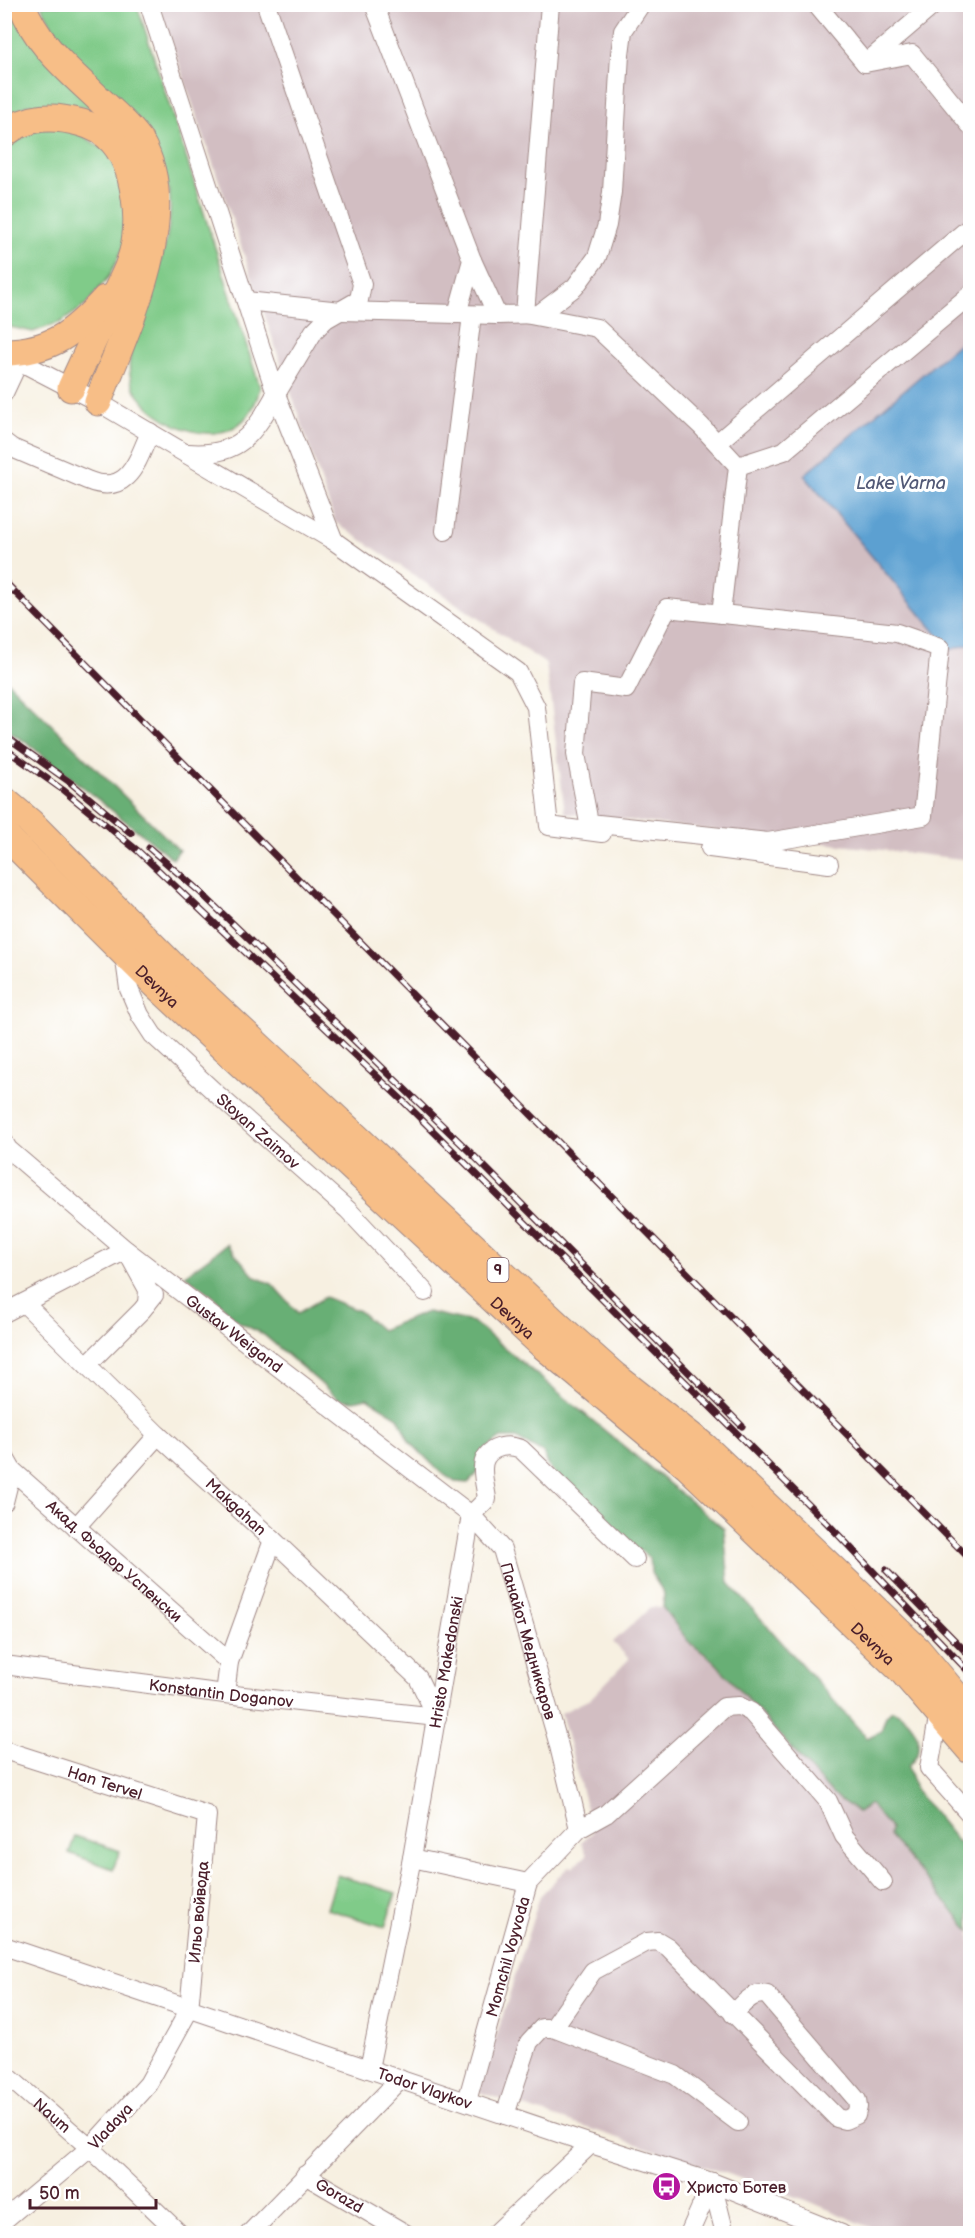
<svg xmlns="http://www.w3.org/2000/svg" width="975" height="2238" viewBox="0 0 975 2238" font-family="'Balsamiq Sans',sans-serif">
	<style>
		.industrial { fill: #d2bec2 }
		.green { fill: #80cb89; stroke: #65755a; stroke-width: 1.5 }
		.forest { fill: #68af75; stroke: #596750; stroke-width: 1.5 }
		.water { fill: #5ca0d1; stroke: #53607e; stroke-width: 1.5 }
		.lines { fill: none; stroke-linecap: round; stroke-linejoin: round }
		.minor-casing { stroke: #a08886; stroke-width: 20 }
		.highway-casing { stroke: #a08886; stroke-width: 29 }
		.minor { stroke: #fff; stroke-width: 18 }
		.highway { stroke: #f7be87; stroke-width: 27 }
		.rail-casing { stroke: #4a1f2b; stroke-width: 7 }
		.rail { stroke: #fff; stroke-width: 4.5; stroke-dasharray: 14; stroke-linecap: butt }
		.labels { text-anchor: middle; stroke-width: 6; stroke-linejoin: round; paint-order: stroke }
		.shield { fill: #fff; stroke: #80626b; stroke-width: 1.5 }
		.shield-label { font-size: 15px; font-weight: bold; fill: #4a1f2b }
		.street-label { font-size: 16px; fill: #4a1f2b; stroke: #fff }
		.poi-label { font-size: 16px; fill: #4a1f2b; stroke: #fff; text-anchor: start }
		.water-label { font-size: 18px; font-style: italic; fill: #525976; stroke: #fff }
	</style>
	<rect width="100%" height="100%" fill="#fff"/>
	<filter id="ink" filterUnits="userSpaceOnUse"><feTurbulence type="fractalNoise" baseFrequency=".0167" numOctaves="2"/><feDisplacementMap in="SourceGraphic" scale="12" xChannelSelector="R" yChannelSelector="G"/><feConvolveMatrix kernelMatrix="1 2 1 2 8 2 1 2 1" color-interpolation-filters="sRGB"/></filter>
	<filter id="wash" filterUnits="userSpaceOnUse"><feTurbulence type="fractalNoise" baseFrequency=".008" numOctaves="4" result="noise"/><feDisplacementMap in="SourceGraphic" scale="24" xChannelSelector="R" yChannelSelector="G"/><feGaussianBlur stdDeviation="1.35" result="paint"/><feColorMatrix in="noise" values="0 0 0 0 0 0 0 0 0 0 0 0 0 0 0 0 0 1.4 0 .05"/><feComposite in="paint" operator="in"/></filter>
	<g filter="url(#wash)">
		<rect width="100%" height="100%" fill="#f7f0e1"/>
		<path class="industrial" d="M159 5H970V334L804 475 950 650 970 644V860L565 813 546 664 335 522Z
			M651 1607 663 1608 688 1641 714 1661 832 1794 858 1812 869 1804 890 1828 889 1835 904 1854 970 1931V2233H883L806 2200 479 2092 540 1896 570 1865 572 1868 587 1855 581 1842 593 1832 561 1713 590 1699 629 1659 613 1642Z"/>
		<path class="green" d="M41 5H137L260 387C248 447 190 442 151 409 143 402 133 390 131 380 126 359 133 342 140 322 153 282 182 219 165 177 160 165 144 148 136 136 108 100 81 63 53 27Z
			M10 11 94 109 61 104 27 105 5 119V89Z
			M68 126 108 152 120 178 126 214 124 246 110 275 86 305 61 322 33 332 5 326V153L12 144 38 128Z
			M75 1836 120 1851 113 1869 69 1853Z
			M337 1875 396 1893 385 1927 327 1909Z"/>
		<path class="forest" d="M4 678 179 850 173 859 27 743 5 729Z
			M227 1244 255 1277 272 1284 298 1313 325 1297 359 1311 381 1330 427 1312 473 1322 724 1529 729 1583 867 1738 881 1731 886 1716 892 1710C910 1717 922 1734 917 1754 916 1758 911 1763 908 1767L915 1789 957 1841 970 1847V1931L889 1835 890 1828 870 1804 858 1812 832 1794 714 1661 688 1641 663 1608 664 1593 651 1573 650 1559 641 1551 629 1550 551 1470 543 1453 516 1438H501L479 1454 477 1474 468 1483 455 1482 440 1472 409 1441 398 1417 367 1398 354 1401 339 1399 264 1335 237 1321 214 1297 185 1275Z"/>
		<path class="water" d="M970 334V644L950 650 804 475Z"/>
	</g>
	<g filter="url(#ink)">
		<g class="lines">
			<defs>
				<g id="minor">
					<path d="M149 4 276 394C253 435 239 457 188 453"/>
					<path d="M266 4 362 284 359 300 326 319 314 331 276 394 334 541"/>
					<path d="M374 4 472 260 457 314"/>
					<path d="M550 4 525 314 597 328 701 426 738 466 721 614"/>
					<path d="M816 4 865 63"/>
					<path d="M867 62 935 4"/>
					<path d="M865 63 912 54 970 125"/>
					<path d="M472 260 497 315"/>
					<path d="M246 301 341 311 497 315 539 314 575 287 597 257 607 225 612 192 620 54 623 31 641 4"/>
					<path d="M4 356 19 361 98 402 334 541 518 672 536 707 549 826 602 833"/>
					<path d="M4 393 19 361"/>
					<path d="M4 442 12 448 87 480C128 497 137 462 150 432"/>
					<path d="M717 443 970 227"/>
					<path d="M738 466 784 451 970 295"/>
					<path d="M445 531 472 315"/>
					<path d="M667 608 897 633 940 648 923 816 768 842 589 823 576 754 582 683 626 689Z"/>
					<path d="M710 848 829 864"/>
					<path id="s1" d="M124 953 129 989 140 1015 153 1035 219 1096 348 1210 425 1292"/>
					<path id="s2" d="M4 1142 8 1149 126 1250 471 1515 502 1549 558 1742 579 1829"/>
					<path id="s3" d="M24 1303 158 1435 273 1540 418 1678 437 1717"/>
					<path d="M4 1313 126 1250 148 1290 147 1304"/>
					<path d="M87 1365 142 1310 154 1295"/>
					<path id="s4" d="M4 1456 12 1470 229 1662"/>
					<path d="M4 1471 12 1470 4 1502"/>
					<path d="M76 1527 158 1435"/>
					<path id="s5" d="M4 1665 225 1694 437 1717"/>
					<path d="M225 1694 229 1662 273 1540"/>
					<path d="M939 1713 929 1768 970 1814"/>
					<path id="s6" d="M4 1750 207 1815 189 2010 148 2084 90 2148 4 2220"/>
					<path d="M412 1858 528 1883"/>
					<path id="s7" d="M4 1946 591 2144 712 2182 842 2234"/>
					<path d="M553 2028 593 1971 647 1942 658 1941 668 1947 837 2118 845 2120 856 2115 858 2107 857 2100 767 1995C752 1991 744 2004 733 2014"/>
					<path id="s8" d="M369 2069 412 1858 471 1515 487 1499C486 1490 483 1480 483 1470 482 1449 504 1442 521 1449L635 1559"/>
					<path id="s9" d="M4 2073 90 2148 180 2234"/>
					<path id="s10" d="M467 2101 528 1883 579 1829 606 1814 724 1707 739 1706 751 1712 828 1801 844 1836 883 1882"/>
					<path d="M505 2115 529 2042 542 2028H553L675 2075 738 2122"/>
					<path id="s11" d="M305 2175 406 2234"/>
					<path d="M712 2182 725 2234"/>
					<path d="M249 2234 400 2079"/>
					<path d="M495 2234 591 2144"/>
					<path d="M689 2234 712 2182"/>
				</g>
				<g id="highway">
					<path d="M22 4C36 45 72 73 102 102 115 114 130 126 140 141 184 216 125 330 98 402"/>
					<path d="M4 134C28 115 54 115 82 123 108 130 122 148 130 174 136 196 139 219 135 242 132 263 121 282 112 301 98 330 84 359 71 388"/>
					<path d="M4 352C51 352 75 332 105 299"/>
					<path d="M4 800 30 822 174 967 560 1327 615 1376 705 1447 917 1649 970 1712"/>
					<path id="s12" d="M4 834 157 986 541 1344 687 1466 903 1672 970 1750"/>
				</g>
			</defs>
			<use href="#minor" class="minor-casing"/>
			<use href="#highway" class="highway-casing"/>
			<use href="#minor" class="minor"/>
			<use href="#highway" class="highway"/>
			<defs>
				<path id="rail" d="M4 581 970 1559
					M4 735 71 783 131 833
					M4 748 63 790 138 851 402 1100 828 1524 970 1673
					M149 848 199 891 471 1153 742 1426
					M886 1570 970 1656"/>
			</defs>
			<use href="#rail" class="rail-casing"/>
			<use href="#rail" class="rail"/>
		</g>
	</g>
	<defs>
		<symbol id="bus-disc" viewBox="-11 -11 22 22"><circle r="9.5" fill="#b5179e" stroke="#fff"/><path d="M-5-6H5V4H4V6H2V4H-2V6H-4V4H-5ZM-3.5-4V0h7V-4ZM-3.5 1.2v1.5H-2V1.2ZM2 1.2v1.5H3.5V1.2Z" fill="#fff"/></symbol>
	</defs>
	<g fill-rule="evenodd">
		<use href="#bus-disc" x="650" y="2170" width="33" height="33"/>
	</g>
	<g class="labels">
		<rect class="shield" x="487.5" y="1258" width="21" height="24" rx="4.5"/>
		<g class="shield-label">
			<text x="498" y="1275">9</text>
		</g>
		<g class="street-label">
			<text dy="6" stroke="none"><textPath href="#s12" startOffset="216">Devnya</textPath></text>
			<text dy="6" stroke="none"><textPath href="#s1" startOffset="231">Stoyan Zaimov</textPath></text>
			<text dy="6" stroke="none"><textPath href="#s12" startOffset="702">Devnya</textPath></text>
			<text dy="6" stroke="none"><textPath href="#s2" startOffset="300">Gustav Weigand</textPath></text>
			<text dy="6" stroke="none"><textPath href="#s3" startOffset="294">Makgahan</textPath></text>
			<text dy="6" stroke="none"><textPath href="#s4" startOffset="153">Акад. Фьодор Успенски</textPath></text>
			<text dy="6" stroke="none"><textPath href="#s2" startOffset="740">Панайот Медникаров</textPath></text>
			<text dy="6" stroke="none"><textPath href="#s12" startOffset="1188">Devnya</textPath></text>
			<text dy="6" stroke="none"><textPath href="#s8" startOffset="414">Hristo Makedonski</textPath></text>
			<text dy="6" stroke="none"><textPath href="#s5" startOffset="219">Konstantin Doganov</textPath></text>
			<text dy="6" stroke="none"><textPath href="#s6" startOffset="106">Han Tervel</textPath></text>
			<text transform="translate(198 1912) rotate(-85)" y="6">Ильо войвода</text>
			<text dy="6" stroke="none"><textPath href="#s10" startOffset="150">Momchil Voyvoda</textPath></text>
			<text dy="6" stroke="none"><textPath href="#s7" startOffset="444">Todor Vlaykov</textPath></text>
			<text dy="6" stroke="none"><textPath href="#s9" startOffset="64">Naum</textPath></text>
			<text transform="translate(110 2126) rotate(-47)" y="6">Vladaya</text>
			<text dy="6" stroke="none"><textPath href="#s11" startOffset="40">Gorazd</textPath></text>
		</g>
		<g class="poi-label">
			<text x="687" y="2193">Христо Ботев</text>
		</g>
		<g class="water-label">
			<text x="901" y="489">Lake Varna</text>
		</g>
	</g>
	<rect width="975" height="2238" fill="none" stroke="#fff" stroke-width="24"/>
	<path d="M30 2199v9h126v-9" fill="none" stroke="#4a1f2b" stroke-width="3"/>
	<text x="39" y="2199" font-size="18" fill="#4a1f2b" stroke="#ffffff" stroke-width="4.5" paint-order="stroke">50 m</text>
</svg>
